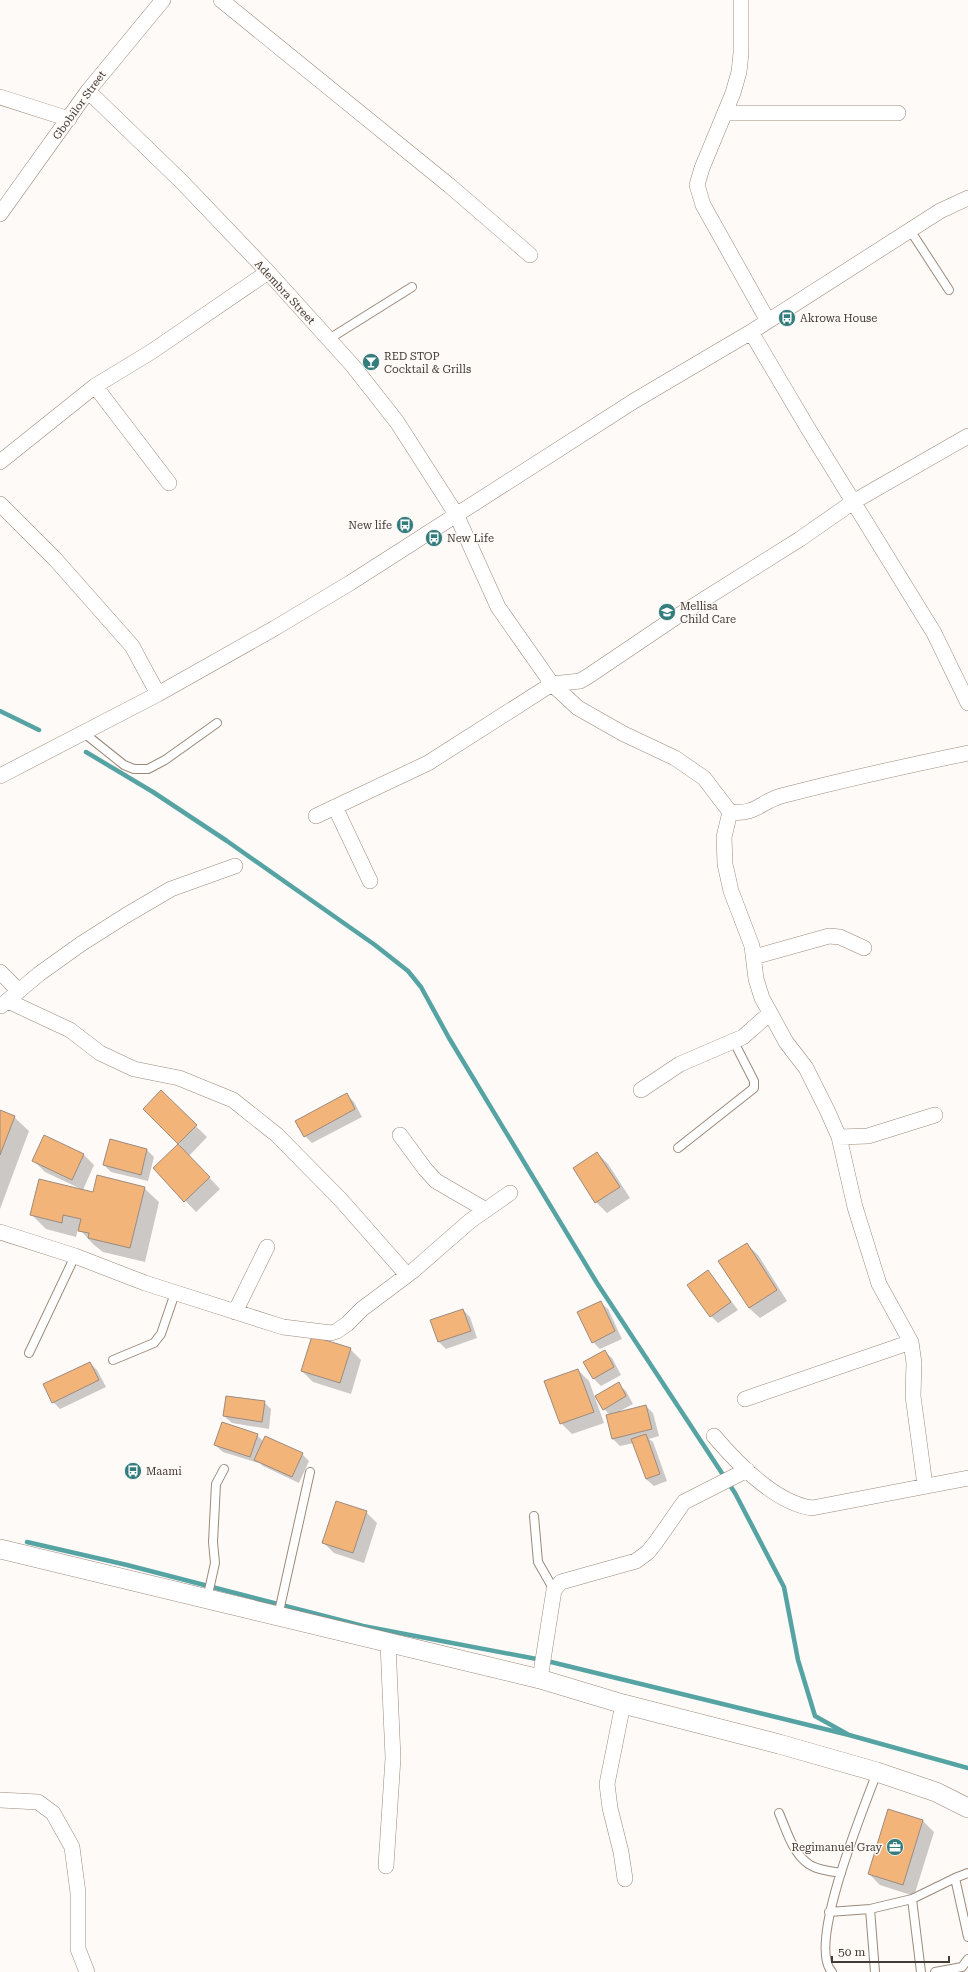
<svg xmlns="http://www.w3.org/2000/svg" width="968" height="1972" viewBox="0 0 968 1972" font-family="'Roboto Serif',serif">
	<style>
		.shadow { fill: #0003 }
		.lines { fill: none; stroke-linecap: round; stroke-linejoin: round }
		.stream { stroke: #55a4a3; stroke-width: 4.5 }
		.building { fill: #f3b47a; stroke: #9d8b7d }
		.service-casing { stroke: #9b8a7b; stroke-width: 10 }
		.minor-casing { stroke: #9b8a7b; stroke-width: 16 }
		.tertiary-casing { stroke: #9b8a7b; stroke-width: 20 }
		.service { stroke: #fff; stroke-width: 8 }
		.minor { stroke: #fff; stroke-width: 15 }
		.tertiary { stroke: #fff; stroke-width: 19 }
		.labels { text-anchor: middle; stroke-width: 3; stroke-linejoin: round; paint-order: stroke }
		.street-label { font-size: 11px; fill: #433b35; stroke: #fefaf7 }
		.poi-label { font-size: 11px; fill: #433b35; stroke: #fefaf7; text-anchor: start }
	</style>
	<rect width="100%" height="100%" fill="#fefaf7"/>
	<path class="shadow" d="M161 1092 207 1137 189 1156 220 1189 196 1212 154 1168 180 1144 144 1109Z
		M347 1095 354 1102 362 1117 312 1143 305 1136Z
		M0 1111 14 1117 29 1131 0 1209Z
		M147 1150 154 1157 148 1181 111 1172 104 1165Z
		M597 1153 608 1164 630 1198 607 1213 596 1202Z
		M83 1154 94 1165 83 1190 94 1193 144 1188 159 1202 145 1262 103 1252 94 1245 80 1230 78 1229 76 1237 46 1229 31 1214 81 1189 45 1172 34 1161Z
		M747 1244 758 1255 787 1301 760 1318 749 1308Z
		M708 1271 738 1310 718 1323 711 1316Z
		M600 1302 608 1309 622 1339 600 1349 593 1342Z
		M463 1310 470 1317 477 1338 446 1349 439 1342Z
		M350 1349 361 1360 351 1394 313 1382 302 1371Z
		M604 1351 612 1358 621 1375 601 1386 594 1379 584 1363Z
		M90 1363 97 1370 106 1387 60 1409 53 1402Z
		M578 1370 589 1381 604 1423 572 1434 561 1423Z
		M618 1384 626 1391 633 1404 618 1412 646 1406 653 1413 659 1436 649 1439 653 1442 667 1481 654 1486 646 1479 634 1443 620 1446 613 1439 607 1416 610 1415 604 1409Z
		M264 1402 271 1409 269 1429 232 1423 224 1416Z
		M257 1435 264 1442 302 1454 309 1461 299 1483 263 1466 258 1462V1463L223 1452 215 1445Z
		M366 1512 377 1523 364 1563 334 1553 323 1542Z
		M923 1821 934 1832 914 1896 880 1885 869 1874Z"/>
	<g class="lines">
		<path class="stream" d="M0 711 39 730
			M86 752 153 792 227 841 375 945 408 971 421 987 449 1038 597 1283 735 1493 784 1587 798 1660 815 1716 849 1735
			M27 1542 127 1565 363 1626 547 1661 849 1735 968 1768"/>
	</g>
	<path class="building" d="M161 1090 197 1125 178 1144 143 1109Z
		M347 1093 355 1109 304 1137 295 1121Z
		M0 1110 15 1116 0 1155Z
		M44 1135 84 1154 72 1180 32 1161Z
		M110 1139 147 1149 141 1175 103 1165Z
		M178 1144 210 1177 184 1202 153 1168Z
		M597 1152 620 1187 595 1203 573 1168Z
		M97 1175 145 1187 130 1248 88 1238 89 1233 78 1231 81 1219 63 1215 62 1223 30 1215 39 1179 93 1192Z
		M747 1243 777 1290 749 1308 718 1261Z
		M708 1270 731 1302 710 1317 687 1285Z
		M601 1301 615 1331 592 1343 577 1312Z
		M463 1309 471 1331 438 1342 430 1320Z
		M312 1336 351 1348 340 1383 301 1371Z
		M605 1350 614 1367 593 1379 583 1362Z
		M90 1362 99 1380 52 1403 43 1384Z
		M578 1369 594 1412 560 1424 544 1381Z
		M619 1382 626 1396 603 1410 595 1396Z
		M226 1396 265 1401 262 1422 223 1416Z
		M646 1405 652 1429 612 1439 606 1415Z
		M222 1422 258 1434 250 1457 214 1445Z
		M646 1434 660 1474 646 1479 631 1439Z
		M265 1436 303 1453 292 1477 254 1460Z
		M336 1501 367 1511 353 1553 322 1543Z
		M888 1809 923 1820 903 1885 868 1874Z"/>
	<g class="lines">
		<defs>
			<path id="service" d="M910 230 949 290
				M329 339 412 287
				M84 733 124 765 134 769H148L165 760 217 723
				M678 1148 754 1088V1081L734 1042
				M29 1353 75 1256
				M113 1360 154 1343 161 1334 175 1293
				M534 1516 538 1562 554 1590
				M207 1599 215 1563 213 1542 216 1484 224 1469
				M278 1616 310 1472
				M779 1813C786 1829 792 1851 806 1862 815 1870 830 1871 841 1873
				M968 1873 955 1878 968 1937
				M912 1899 921 1972
				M870 1909 875 1972
				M829 1912 870 1909 912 1899 955 1878
				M832 1972C806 1945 865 1806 877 1772
				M935 1972 962 1967 968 1959"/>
			<path id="minor" d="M221 0 450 186 530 255
				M741 0V53L739 72 733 93 702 168 697 185 703 205 768 321
				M88 91 181 181 268 272 353 366 397 422 456 514 498 607 552 684 578 708 624 734 675 758 704 778 730 812C756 815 760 802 781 796 843 780 905 766 968 753
				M0 97 69 119
				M725 113H898
				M0 214 88 91 163 0
				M751 332 809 430 934 633 968 703
				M95 386 169 483
				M0 462 95 386 151 352 268 272
				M0 504 55 559 132 646 158 694
				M0 776 158 694 275 628 350 583 634 401 751 332 940 211 968 198
				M335 807 370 881
				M730 812 724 837 725 864 731 891 752 946 756 979 762 998 786 1042 806 1068 827 1110 839 1137 855 1207 879 1284 911 1342 914 1363 913 1396 925 1485
				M316 816 428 763 552 684 580 681 587 677 676 617 800 539 853 502 968 436
				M754 957 829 936 840 937 864 948
				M0 972 19 991
				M8 1001 70 1030 100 1053 134 1069 179 1078 233 1100 277 1135 341 1200 407 1275
				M1 1006 39 974 81 944 125 916 171 889 235 866
				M641 1090 680 1064 743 1037 769 1014
				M400 1135 425 1169 436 1181 486 1210
				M839 1137 868 1136 935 1115
				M0 1232 75 1256 145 1283 283 1327 331 1333 337 1331 347 1324 362 1309 414 1270 470 1221 510 1193
				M235 1312 267 1247
				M745 1399 911 1342
				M714 1436C737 1463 776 1503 812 1508L968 1478
				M540 1679 554 1590 561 1582 636 1561 648 1552 656 1542 684 1502 747 1470
				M623 1704 607 1784 610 1808 621 1852 625 1879
				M0 1800 38 1802 53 1813 72 1847 78 1893V1949L87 1972
				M386 1866 393 1758 388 1644"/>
			<path id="tertiary" d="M0 1549 540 1679 623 1704 779 1744 877 1772 936 1792 968 1808"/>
		</defs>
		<use href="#service" class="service-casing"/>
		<use href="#minor" class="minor-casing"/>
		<use href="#tertiary" class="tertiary-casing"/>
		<use href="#service" class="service"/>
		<use href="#minor" class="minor"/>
		<use href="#tertiary" class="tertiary"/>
	</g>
	<defs>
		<symbol id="bus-disc" viewBox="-11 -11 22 22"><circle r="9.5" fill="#347d7d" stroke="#fefaf7"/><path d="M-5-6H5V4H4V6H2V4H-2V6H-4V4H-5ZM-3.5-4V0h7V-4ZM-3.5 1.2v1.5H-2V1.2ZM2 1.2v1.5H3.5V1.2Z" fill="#fff"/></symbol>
		<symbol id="bar-disc" viewBox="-11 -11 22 22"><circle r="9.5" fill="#347d7d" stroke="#fefaf7"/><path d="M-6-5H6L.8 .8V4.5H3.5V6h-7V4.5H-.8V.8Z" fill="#fff"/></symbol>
		<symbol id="school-disc" viewBox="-11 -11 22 22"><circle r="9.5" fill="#347d7d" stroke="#fefaf7"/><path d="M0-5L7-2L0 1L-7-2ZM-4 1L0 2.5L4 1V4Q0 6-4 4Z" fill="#fff"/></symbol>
		<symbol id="office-disc" viewBox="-11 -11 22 22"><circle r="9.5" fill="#347d7d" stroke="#fefaf7"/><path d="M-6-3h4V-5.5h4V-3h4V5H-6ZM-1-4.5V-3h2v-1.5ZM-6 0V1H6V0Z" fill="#fff"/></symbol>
	</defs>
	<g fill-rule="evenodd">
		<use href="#bus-disc" x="777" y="308" width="20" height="20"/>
		<use href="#bar-disc" x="361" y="352" width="20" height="20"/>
		<use href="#bus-disc" x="395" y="515" width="20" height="20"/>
		<use href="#bus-disc" x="424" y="528" width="20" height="20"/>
		<use href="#school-disc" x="657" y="602" width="20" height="20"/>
		<use href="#bus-disc" x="123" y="1461" width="20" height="20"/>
		<use href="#office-disc" x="885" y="1837" width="20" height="20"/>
	</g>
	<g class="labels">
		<g class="street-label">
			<text transform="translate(79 105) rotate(-54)" y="4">Gbobilor Street</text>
			<text transform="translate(285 292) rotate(47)" y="4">Adembra Street</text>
		</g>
		<g class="poi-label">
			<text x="800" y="322">Akrowa House</text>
			<text x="384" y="360">RED STOP<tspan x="384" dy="13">Cocktail &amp; Grills</tspan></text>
			<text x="392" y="529" text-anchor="end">New life</text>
			<text x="447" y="542">New Life</text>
			<text x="680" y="610">Mellisa<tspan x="680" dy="13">Child Care</tspan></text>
			<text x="146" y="1475">Maami</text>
			<text x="882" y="1851" text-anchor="end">Regimanuel Gray</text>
		</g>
	</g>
	<path d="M832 1956v6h117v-6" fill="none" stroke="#433b35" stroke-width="2"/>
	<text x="838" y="1956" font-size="12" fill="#433b35" stroke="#fefaf7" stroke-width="3" paint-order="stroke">50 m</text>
</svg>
